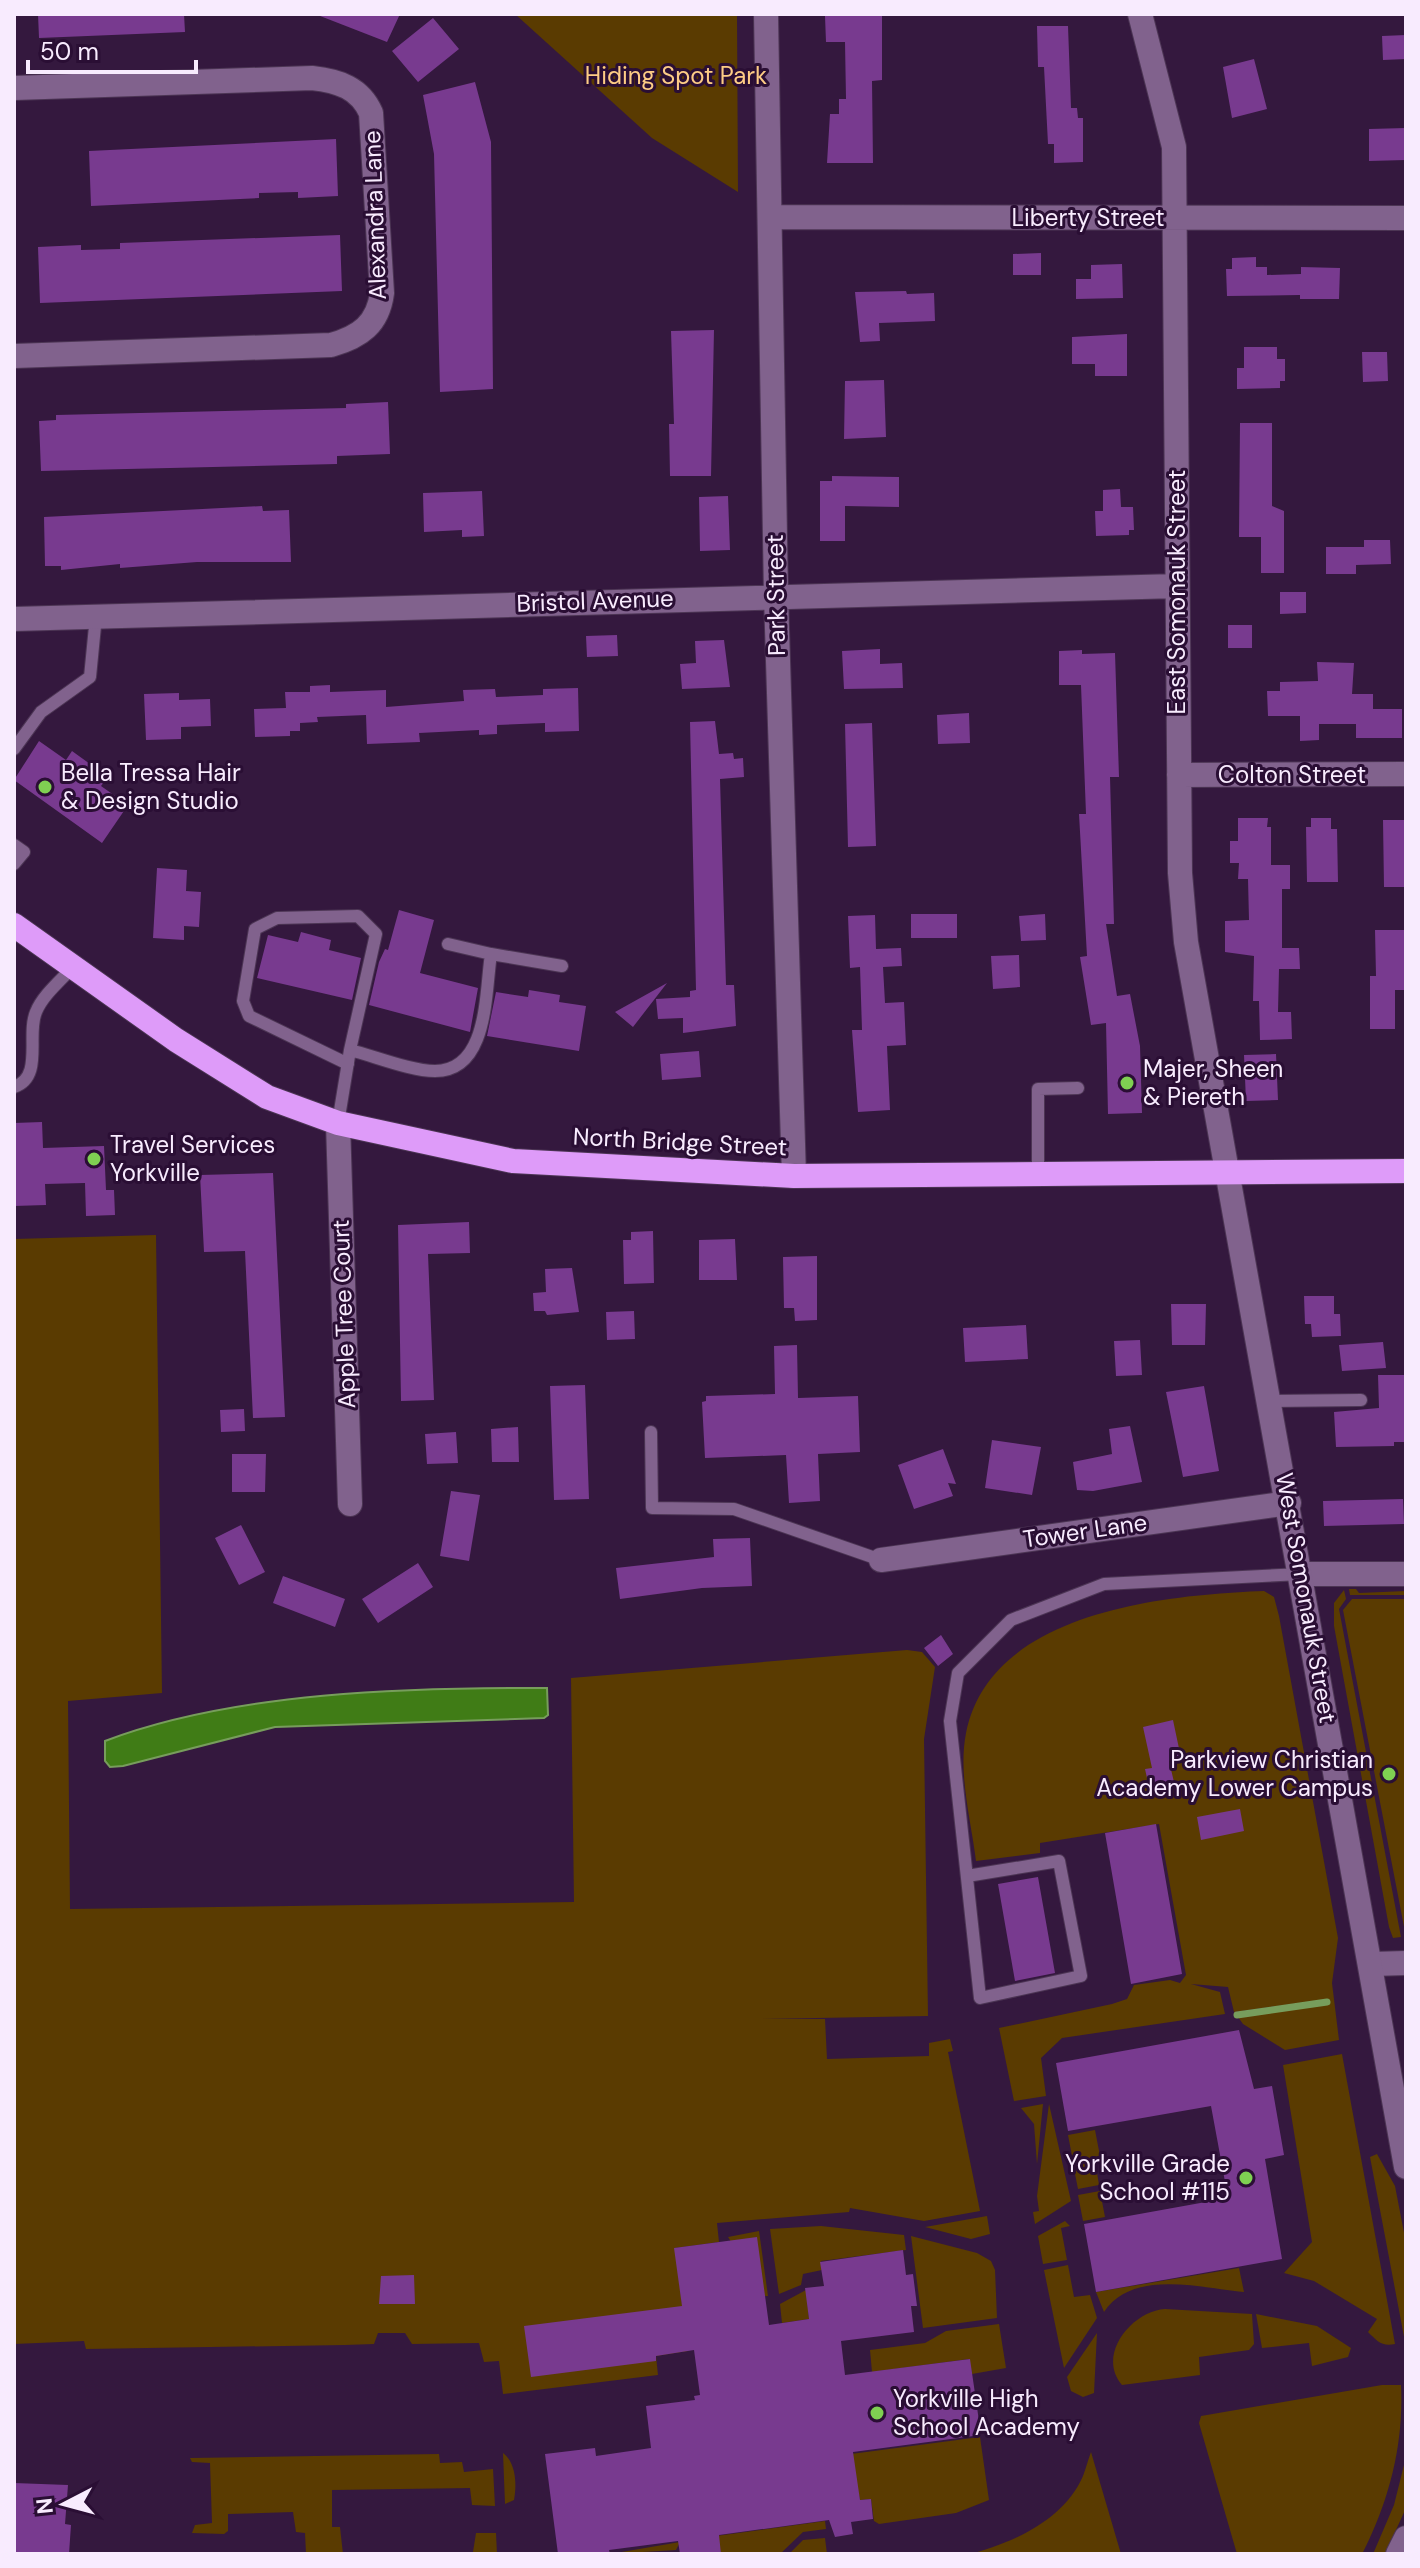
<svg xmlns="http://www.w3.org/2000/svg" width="1420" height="2568" viewBox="0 0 1420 2568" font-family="'DM Sans',sans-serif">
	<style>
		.green { fill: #5a3b01 }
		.water { fill: #407c16; stroke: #779d5c; stroke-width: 2 }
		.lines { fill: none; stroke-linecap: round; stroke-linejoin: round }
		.stream { stroke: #779d5c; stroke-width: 7 }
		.building { fill: #783a8f }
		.lane-casing { stroke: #4c3554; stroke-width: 14 }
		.street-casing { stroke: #4c3554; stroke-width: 26 }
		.secondary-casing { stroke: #4c3554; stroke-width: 26 }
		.highway-casing { stroke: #4c3554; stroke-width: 26 }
		.lane { stroke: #81628d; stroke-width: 12 }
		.street { stroke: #81628d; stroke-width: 24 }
		.secondary { stroke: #81628d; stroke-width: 24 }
		.highway { stroke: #de9bf9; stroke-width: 24 }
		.poi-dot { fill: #7fd052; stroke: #2a0e34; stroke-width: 3 }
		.labels { text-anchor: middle; stroke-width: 6; stroke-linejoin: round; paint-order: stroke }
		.park-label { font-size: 24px; fill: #fdcc85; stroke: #2a0e34 }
		.street-label { font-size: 24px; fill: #f8ebfe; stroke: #2a0e34 }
		.poi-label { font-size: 24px; fill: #f8ebfe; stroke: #2a0e34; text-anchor: start }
	</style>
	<rect width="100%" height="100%" fill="#34183e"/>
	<path class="green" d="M515 14H737L738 192 652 138Z
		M156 1235 162 1693 68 1701 70 1909 574 1902 571 1678 907 1650 922 1652 935 1667 924 1739 928 2016 762 2019H825L827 2059 929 2056V2043L950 2039 953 2051 948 2052 980 2211 924 2221 850 2208 849 2212 717 2223 719 2242 675 2248 688 2351 656 2356 658 2375 503 2394 499 2361 484 2362 479 2343 412 2344 405 2333H378L374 2344 345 2345 86 2349 84 2341 14 2344V1239Z
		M1356 1589 1359 1593 1406 1591V1595H1350L1349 1589Z
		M1344 1590 1346 1599 1339 1609 1401 1937 1393 1938 1389 1927 1334 1626V1603Z
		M1264 1591 1274 1597 1279 1616 1338 1938 1332 1983 1339 2040 1285 2050 1243 2024 1238 2017 1329 2004V1999L1234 2012 1228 1987 1191 1984 1220 1992 1225 2014 1062 2038 1041 2058 1046 2096 1014 2101 999 2028 1112 2004 1127 1999 1134 1985 1170 1980 1180 1983 1186 1975 1159 1824 1040 1843V1853L976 1861C971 1820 958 1774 966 1733 990 1611 1165 1595 1264 1591Z
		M1352 1599H1406V1937L1343 1610Z
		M1342 2054 1395 2344C1382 2347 1377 2341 1368 2332L1377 2319 1314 2281 1284 2273 1312 2242 1283 2065Z
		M1043 2104 1037 2164 1034 2124 1021 2108Z
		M1049 2104 1071 2201 1035 2224 1033 2212 1039 2211 1037 2196Z
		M1095 2130 1100 2156 1073 2161 1068 2135Z
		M1377 2154 1395 2186 1406 2243 1405 2342 1370 2157Z
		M1095 2160 1099 2185 1078 2189 1073 2164Z
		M1100 2191 1105 2217 1083 2221 1078 2195Z
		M987 2216 990 2234 971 2239 925 2227Z
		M1065 2221 1070 2226 1061 2228 1067 2260 1043 2264 1038 2236Z
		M821 2226 904 2235 906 2250 821 2261 822 2270 803 2274 801 2285 779 2294 770 2229Z
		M759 2231 768 2296H765L728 2237Z
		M911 2236 977 2253 991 2261 995 2270 997 2318 923 2328Z
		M1068 2265 1074 2297 1090 2295 1097 2318 1064 2368 1044 2270Z
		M1239 2268 1244 2292C1200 2288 1132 2269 1104 2312L1096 2292Z
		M806 2290 809 2319 782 2323 780 2304Z
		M1165 2309 1252 2314 1254 2344 1249 2350 1199 2357 1200 2375 1122 2385C1096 2355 1132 2311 1165 2309Z
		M1256 2314 1317 2326 1351 2348 1348 2357 1312 2366 1309 2343 1262 2348Z
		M999 2324 1006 2368 972 2374 969 2359 872 2372 870 2350 925 2343 946 2331Z
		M1097 2333 1094 2393 1083 2397 1071 2391 1067 2377Z
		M1382 2385H1401C1404 2444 1389 2502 1362 2554H1237L1199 2423 1201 2416Z
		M980 2437 989 2500 956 2513 879 2524 874 2521 871 2499 860 2500 851 2454Z
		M1091 2452 1121 2554H971C1014 2542 1064 2520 1083 2476 1086 2468 1088 2460 1091 2452Z
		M503 2453C516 2463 517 2484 514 2500L505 2504Z
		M439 2454 440 2463 462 2462 464 2472 493 2469 495 2506 472 2505 470 2488 332 2490V2527H340L343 2554 306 2553 305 2533 296 2532 293 2512 228 2514V2531L224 2534 192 2533 195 2525 212 2523 210 2463 192 2462 190 2458Z
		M1406 2457V2508L1385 2554H1373L1394 2505Z
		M825 2521 826 2529 803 2532 780 2554H721L716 2536Z
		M476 2533H496L497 2554H424L473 2552Z
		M825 2538 827 2554H789L803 2540Z
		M680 2542 676 2550 610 2554Z"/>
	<path class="water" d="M547 1688 548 1715 544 1718 275 1727 123 1766 110 1767 105 1761V1741C234 1692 410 1687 547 1688Z"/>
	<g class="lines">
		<path class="stream" d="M1237 2015 1327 2002"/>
	</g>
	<path class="building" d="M38 14H184L185 32 39 38Z
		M315 14H400L387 42Z
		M825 16H882V80L872 81 873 163H827L830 114H839V99H846L845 42H826Z
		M433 18 459 49 418 82 392 51Z
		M1037 26H1068L1071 108H1077L1078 118H1083V162L1054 163V144H1048L1044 67H1038Z
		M1406 35V59L1383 60 1382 36Z
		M1254 59 1267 109 1232 118 1223 67Z
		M475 82 491 142 493 389 440 392 434 154 423 95Z
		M1406 128V160L1369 161V129Z
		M336 139 338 196 298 198V192L259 193V198L91 206 89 151Z
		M340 235 342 291 40 303 38 247 81 245V250L120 249V243Z
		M1041 253V275H1013V254Z
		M1256 257V267H1267V275L1301 274V267L1340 268 1339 299H1300V295L1227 296 1226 269H1232V258Z
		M1122 264 1123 298 1076 299V279H1091V265Z
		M906 291 907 294 934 293 935 321 879 323 880 341 860 342 855 292Z
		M714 330 711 476H670L669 424H674L671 331Z
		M1127 334V376H1095V364H1072V337Z
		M1244 347H1277V359H1285V381H1280V388L1237 389V368H1244Z
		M1362 352H1387L1388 381 1363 382Z
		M884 380 886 437 844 439 845 381Z
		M388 402 390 454 337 456V464L41 471 39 421 56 420V415L346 408V404Z
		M1240 423H1272V506L1284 511V573H1261V537H1239Z
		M832 476 899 477V507L845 506V541H820V481H832Z
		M1120 489 1121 507H1133L1134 530H1129V535L1096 536 1095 511H1103V490Z
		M482 491 484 536 462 537V530L424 532 423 493Z
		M728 496 730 550 700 551 699 497Z
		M262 506 263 511 289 510 291 562H197L120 568V564L61 570V566H45L44 517Z
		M1364 540H1390L1391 564 1356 565V574H1326V547H1364Z
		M1280 592H1306V613L1280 614Z
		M1228 625H1252V648H1228Z
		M617 635 618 656 587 657 586 636Z
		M724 640 730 687 682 689 680 664 696 663 695 641Z
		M880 649V664L902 663 903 688 844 689 842 651Z
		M1082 650V654L1115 653 1119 777H1110L1114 924H1106L1117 996 1130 994 1140 1046 1142 1113 1108 1114 1106 1023 1091 1025 1080 957 1087 956 1079 814H1086L1081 685H1059V651Z
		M1317 662 1354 663 1352 694H1373V709H1402V738H1356V724H1319V740L1300 741V716H1268L1267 691H1280V682L1318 681Z
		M330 685V692L386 690V707L464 701 463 690 495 689 496 697 543 695V689L578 688 579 731 545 732V723L497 725V734L479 735V730L419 733 420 742 367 744 366 715 317 717 318 722 300 723V731H290V736L255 737 254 709 286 708 285 692H310V686Z
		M179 693V700L210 699 211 726 181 727V739L146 740 144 694Z
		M969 713 970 743 938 744 937 715Z
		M715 721 719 754 733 753 734 759 743 758 744 777 720 779 726 985H734L736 1026 683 1033V1018L658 1019 656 999 690 997V991L696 990 690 722Z
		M872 723 876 846 848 847 845 724Z
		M39 741 66 760 72 751 108 777 101 786 128 805 102 843 14 780Z
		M1238 818H1268L1267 827H1271V865H1290V889H1282V948H1299L1300 969H1279L1278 1012H1291L1292 1039 1260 1040 1259 1001H1253L1254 956 1225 952V921L1249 920 1248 879H1238L1239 863H1230V841H1238Z
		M1311 818H1331V829H1337L1338 882H1307L1306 827H1311Z
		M1383 820H1406V887H1384Z
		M157 868 187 870 186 891 201 892 199 927 184 926V940L153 938Z
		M399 910 434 920 420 973 478 988 470 1032 369 1005 379 962 385 949 388 950Z
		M911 914H957V938H911Z
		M1045 914 1046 940 1021 941 1019 916Z
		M875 915 876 949 901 948 902 966 883 967 885 1003 904 1002 906 1045 887 1046 890 1110 858 1112 852 1030H862L860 967 850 968 848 916Z
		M1375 930H1406V990H1395V1029H1370V976H1376Z
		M301 932 331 940 329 950 361 958 352 1000 257 978 268 935 298 942Z
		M1019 955 1020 987 993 989 991 956Z
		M667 983 633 1027 615 1012Z
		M529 990 560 995 559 1002 586 1006 579 1051 487 1036 496 992 528 997Z
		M699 1051 701 1077 662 1080 660 1054Z
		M1276 1054 1278 1100 1246 1101 1244 1055Z
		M42 1122 43 1148 104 1146 106 1190H114L115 1215 86 1216 85 1183 45 1184 46 1205 14 1206V1123Z
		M273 1173 285 1417 253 1418 245 1251 204 1252 200 1175Z
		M469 1222 470 1253 428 1254 434 1400 401 1401 398 1225Z
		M653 1231 654 1283 624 1284 623 1240H631V1232Z
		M735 1239 737 1280H699V1240Z
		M817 1256V1320L795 1321 794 1308H784L783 1257Z
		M572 1268 579 1312 547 1315 545 1311H534L533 1293 546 1292 545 1269Z
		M1304 1296H1334V1314H1340L1341 1336 1312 1337 1311 1324H1305Z
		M1171 1304H1206L1205 1345H1172Z
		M634 1311 635 1339 607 1340 606 1312Z
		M1026 1325 1028 1359 965 1362 963 1328Z
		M1140 1340 1142 1375 1116 1376 1114 1341Z
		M1383 1342 1386 1368 1342 1371 1339 1345Z
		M797 1345 798 1398 858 1396 860 1452 818 1454 820 1501 789 1503 786 1455 705 1458 702 1402 706 1401V1396L775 1394 774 1346Z
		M1378 1375H1406L1404 1442H1394V1446L1336 1447 1334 1412 1379 1408Z
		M585 1385 589 1499 554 1500 550 1386Z
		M1204 1386 1219 1471 1183 1477 1166 1392Z
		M244 1409 245 1431 221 1432 220 1410Z
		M1130 1426 1142 1482 1093 1491 1077 1490 1073 1462 1112 1454 1109 1429Z
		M518 1427 519 1462H492L491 1429Z
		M456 1432 458 1463 427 1464 425 1434Z
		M992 1440 1041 1447 1032 1495 985 1488Z
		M943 1449 956 1484 948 1483 953 1496 914 1509 898 1465Z
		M232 1454H266L265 1492H232Z
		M451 1491 480 1495 469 1561 440 1556Z
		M1403 1499 1404 1524 1324 1526 1323 1501Z
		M241 1525 265 1572 239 1585 215 1538Z
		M750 1538 752 1586 702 1588 620 1599 616 1568 714 1557 713 1539Z
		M418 1563 433 1587 378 1623 362 1599Z
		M283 1576 345 1599 335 1627 273 1603Z
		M941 1635 953 1654 938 1666 924 1648Z
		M1173 1720 1181 1758 1169 1761 1174 1782 1149 1787 1145 1769 1152 1768 1143 1727Z
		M1240 1809 1244 1831 1201 1840 1197 1817Z
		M1156 1824 1182 1974 1131 1984 1105 1833Z
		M1038 1877 1055 1973 1015 1981 998 1884Z
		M1239 2030 1254 2089 1272 2086 1284 2155 1265 2159 1282 2259 1096 2292 1084 2224 1228 2198 1211 2106 1068 2131 1056 2063Z
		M757 2237 769 2325 809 2319 805 2288 824 2286 820 2262 903 2250 906 2275 913 2274 917 2306H911L914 2332 841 2341 845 2375 970 2359 981 2435 853 2452 860 2500 871 2499 873 2519 851 2522 853 2534 835 2537 829 2520 719 2535 721 2554H680L678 2541 609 2550 610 2554H558L545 2454 595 2448 596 2456 651 2448 646 2406 695 2400 694 2396 700 2395 694 2350 656 2356V2361L531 2377 524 2326 682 2306 674 2248Z
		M414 2275 415 2304H379L381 2276Z
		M14 2483 68 2485 65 2524 71 2525 69 2554H14Z"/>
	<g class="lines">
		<defs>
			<path id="lane" d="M14 749 41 712 90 677 96 616
				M14 845 24 852 14 864
				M491 954 562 966
				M348 1064 249 1016 243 1001 255 929 277 918 358 916 376 934 350 1050
				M14 1087C44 1077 26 1035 36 1012 42 996 61 980 73 967
				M338 1123 350 1050C374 1056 411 1071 435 1071 489 1071 485 992 491 954L448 944
				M1038 1173V1089L1078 1088
				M1270 1401 1361 1400
				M651 1432 652 1508 734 1509 881 1560
				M967 1876 1059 1861 1081 1976 980 1998 950 1721 958 1673 1011 1620 1104 1584 1302 1574"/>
			<path id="street" d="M766 14 776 596 794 1176
				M1140 14 1174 147 1180 873 1186 942 1227 1171
				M14 88 312 78C339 81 360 88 371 113L382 293C378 324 360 337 331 345L14 356
				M770 217 1406 218
				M14 619 1177 586
				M1179 775 1406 774
				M338 1123 350 1504
				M881 1560 1289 1503
				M1302 1574H1406
				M1372 1964 1406 1963"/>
			<path id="secondary" d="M1227 1171 1406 2167
				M1398 2554 1406 2538"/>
			<path id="highway" d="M14 925 176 1040 267 1097 338 1123 513 1161 794 1176 1406 1171"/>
		</defs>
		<use href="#lane" class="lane-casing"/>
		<use href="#street" class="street-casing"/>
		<use href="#secondary" class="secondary-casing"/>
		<use href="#highway" class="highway-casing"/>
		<use href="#lane" class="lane"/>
		<use href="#street" class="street"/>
		<use href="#secondary" class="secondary"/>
		<use href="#highway" class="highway"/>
	</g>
	<g class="poi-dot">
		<circle cx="45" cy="787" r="8"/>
		<circle cx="1127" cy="1083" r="8"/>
		<circle cx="94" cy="1159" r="8"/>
		<circle cx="1389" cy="1774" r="8"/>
		<circle cx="1246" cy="2178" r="8"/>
		<circle cx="877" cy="2413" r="8"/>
	</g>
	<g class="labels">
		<g class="park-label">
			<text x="676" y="84">Hiding Spot Park</text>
		</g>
		<g class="street-label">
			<text transform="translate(375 215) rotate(-92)" y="8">Alexandra Lane</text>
			<text x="1088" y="226">Liberty Street</text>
			<text transform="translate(1177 592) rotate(-90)" y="8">East Somonauk Street</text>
			<text transform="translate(776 595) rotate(-91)" y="8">Park Street</text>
			<text transform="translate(595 601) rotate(-2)" y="8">Bristol Avenue</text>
			<text x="1292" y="783">Colton Street</text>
			<text transform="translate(680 1142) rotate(3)" y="8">North Bridge Street</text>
			<text transform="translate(344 1314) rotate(-92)" y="8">Apple Tree Court</text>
			<text transform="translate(1085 1531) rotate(-8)" y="8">Tower Lane</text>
			<text transform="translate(1306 1598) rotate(80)" y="8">West Somonauk Street</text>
		</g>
		<g class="poi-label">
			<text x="61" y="781">Bella Tressa Hair<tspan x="61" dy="28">&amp; Design Studio</tspan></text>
			<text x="1143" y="1077">Majer, Sheen<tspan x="1143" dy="28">&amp; Piereth</tspan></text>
			<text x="110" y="1153">Travel Services<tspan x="110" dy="28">Yorkville</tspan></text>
			<text x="1373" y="1768" text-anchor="end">Parkview Christian<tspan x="1373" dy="28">Academy Lower Campus</tspan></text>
			<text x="1230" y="2172" text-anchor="end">Yorkville Grade<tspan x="1230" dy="28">School #115</tspan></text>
			<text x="893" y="2407">Yorkville High<tspan x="893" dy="28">School Academy</tspan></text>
		</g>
	</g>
	<rect width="1420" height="2568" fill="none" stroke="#f8ebfe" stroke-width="32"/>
	<g transform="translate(64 2504) rotate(264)" stroke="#2a0e34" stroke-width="6" paint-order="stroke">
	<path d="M0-6L14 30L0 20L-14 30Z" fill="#f8ebfe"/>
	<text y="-12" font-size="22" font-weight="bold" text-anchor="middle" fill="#f8ebfe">N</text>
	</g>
	<path d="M28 60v12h168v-12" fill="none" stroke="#f8ebfe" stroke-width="4"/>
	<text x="40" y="60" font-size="24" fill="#f8ebfe" stroke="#2a0e34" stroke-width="6" paint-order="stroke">50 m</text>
</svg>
